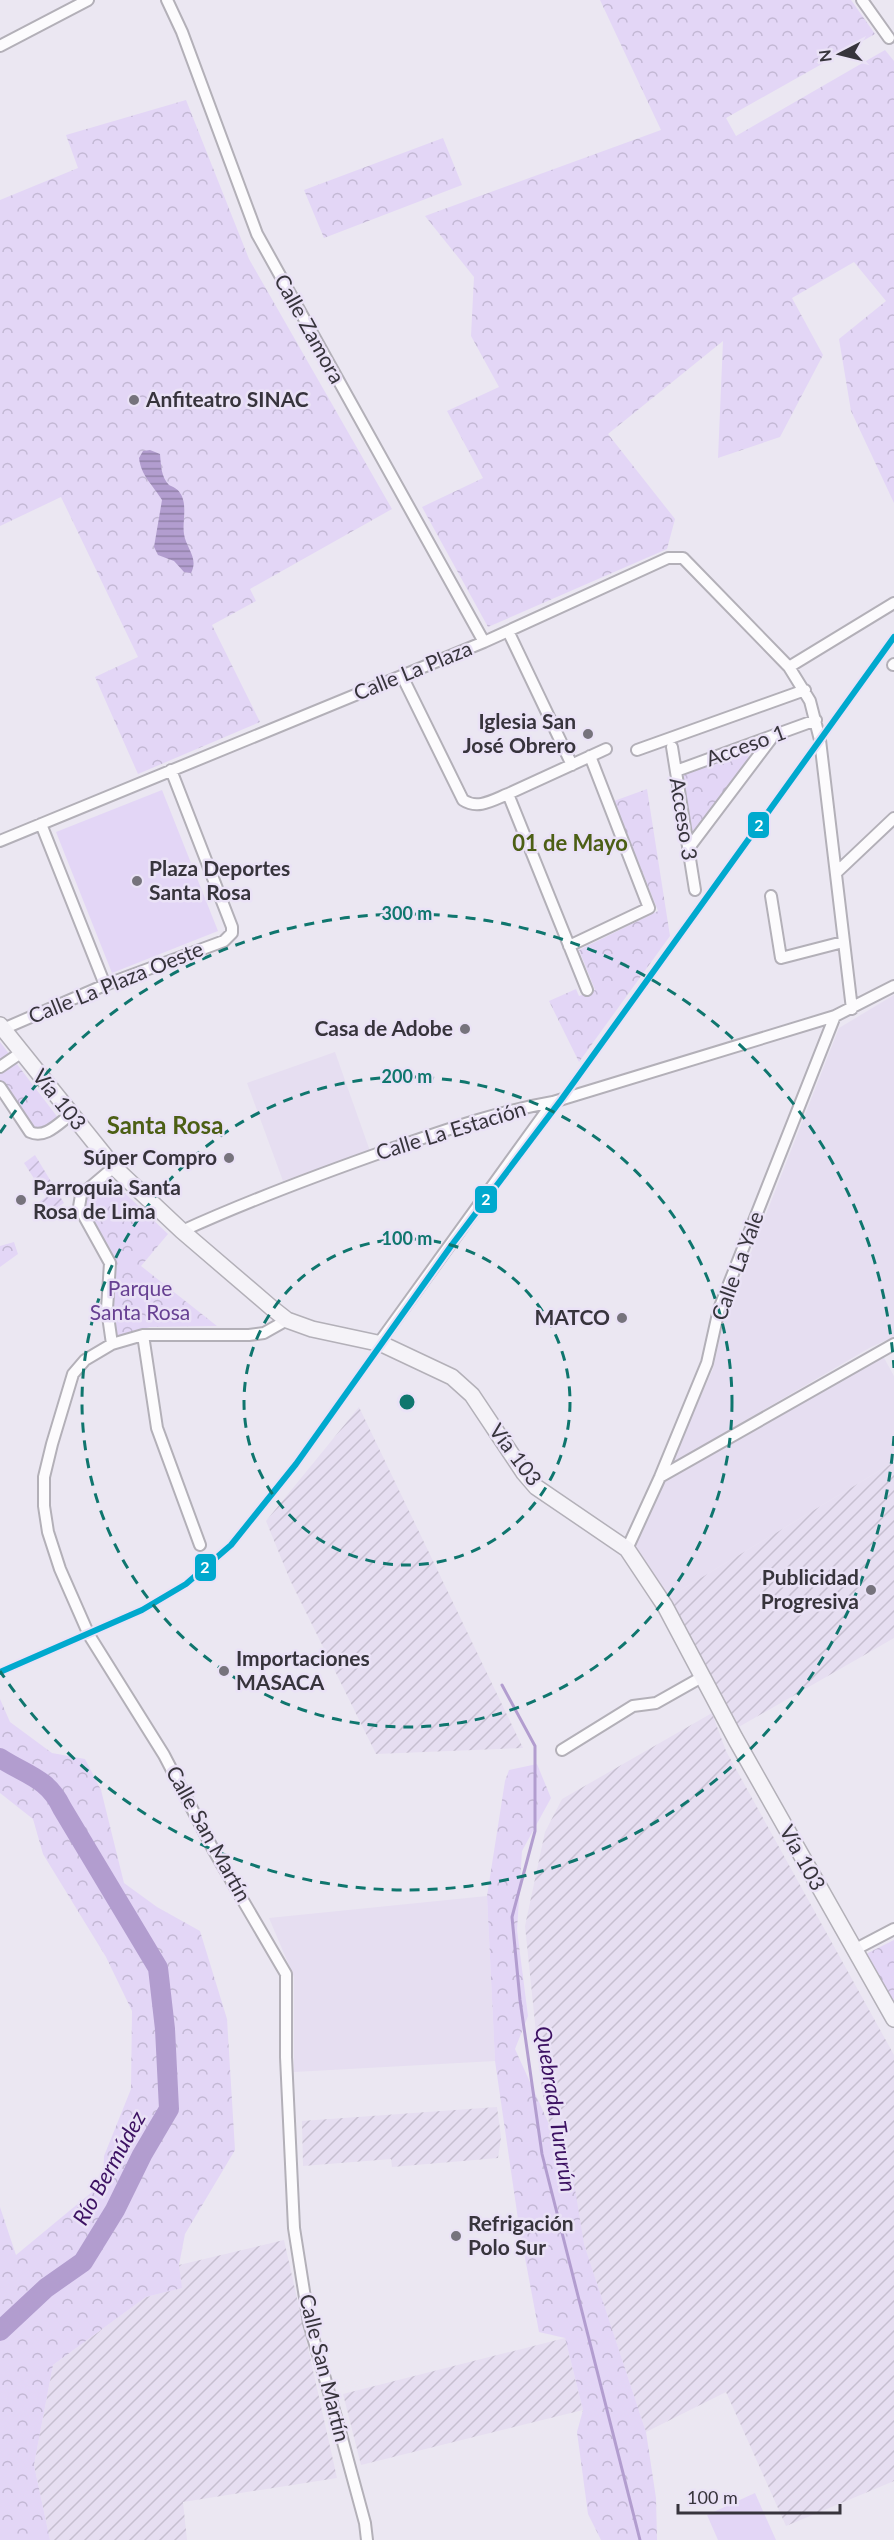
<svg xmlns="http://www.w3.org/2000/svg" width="894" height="2540" viewBox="0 0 894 2540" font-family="Lato,sans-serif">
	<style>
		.built { fill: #e6def1 }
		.industrial { fill: url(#industrial-furrows) }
		.grass { fill: #e3d6f6 }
		.forest { fill: url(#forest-crowns) }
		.garden { fill: url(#garden-furrows) }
		.water { fill: url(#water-rules) }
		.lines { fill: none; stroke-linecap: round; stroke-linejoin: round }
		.stream { stroke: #b29dcf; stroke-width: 3 }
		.river { stroke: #b29dcf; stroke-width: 20 }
		.street-casing { stroke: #b3b0b8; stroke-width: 14 }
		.secondary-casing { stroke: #b3b0b8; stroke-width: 18 }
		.street { stroke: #fcfbfd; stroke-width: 10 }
		.secondary { stroke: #f5f3f8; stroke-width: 15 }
		.rail-1-casing { stroke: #eae2f6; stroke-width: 10 }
		.rail-1 { stroke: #00a9ce; stroke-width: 6 }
		.ring { fill: none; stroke: #0f766e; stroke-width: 3; stroke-dasharray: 10 8 }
		.poi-dot { fill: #76737c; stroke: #eae2f6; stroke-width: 2 }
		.labels { text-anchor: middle; stroke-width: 5; stroke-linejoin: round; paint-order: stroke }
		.street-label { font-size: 21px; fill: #37343c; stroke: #eae2f6 }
		.poi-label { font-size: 21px; font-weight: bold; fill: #37343c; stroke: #eae2f6; text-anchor: start }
		.park-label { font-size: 21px; fill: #674092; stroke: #eae2f6 }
		.neighbourhood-label { font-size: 22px; font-weight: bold; fill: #4c5f15; stroke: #eae2f6 }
		.water-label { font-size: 22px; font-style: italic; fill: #3c1162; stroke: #eae2f6 }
		.quarter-label { font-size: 24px; font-weight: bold; fill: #4c5f15; stroke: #eae2f6 }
		.centre { fill: #0f766e; stroke: #eae2f6; stroke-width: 3 }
		.ring-label { font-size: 18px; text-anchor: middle; font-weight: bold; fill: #0f766e; stroke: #eae2f6; stroke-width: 5; stroke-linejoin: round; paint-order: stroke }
		.line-badge { stroke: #eae2f6; stroke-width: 2 }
		.badge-label { font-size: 16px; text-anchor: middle; font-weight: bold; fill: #fff }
	</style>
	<defs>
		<pattern id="industrial-furrows" width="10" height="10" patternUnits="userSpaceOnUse" patternTransform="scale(1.5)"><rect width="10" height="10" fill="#e6def1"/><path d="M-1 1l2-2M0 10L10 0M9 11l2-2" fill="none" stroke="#c6bfd0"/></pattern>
		<pattern id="forest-crowns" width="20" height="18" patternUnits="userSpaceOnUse" patternTransform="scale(1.5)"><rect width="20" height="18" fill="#e3d6f6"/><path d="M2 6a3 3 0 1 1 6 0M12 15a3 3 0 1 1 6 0" fill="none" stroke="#c3b8d4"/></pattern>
		<pattern id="garden-furrows" width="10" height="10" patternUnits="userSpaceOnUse" patternTransform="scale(1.5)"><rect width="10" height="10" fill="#e3d6f6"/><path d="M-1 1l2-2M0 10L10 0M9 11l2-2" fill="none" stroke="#c3b8d4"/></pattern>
		<pattern id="water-rules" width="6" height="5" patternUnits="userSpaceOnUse" patternTransform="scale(1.5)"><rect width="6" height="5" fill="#b29dcf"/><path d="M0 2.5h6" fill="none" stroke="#9281a9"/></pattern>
	</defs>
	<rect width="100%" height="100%" fill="#ebe7f2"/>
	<path class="built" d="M894 995V1337L871 1347 669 1465 713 1369 723 1324 839 1028Z
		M335 1052 370 1151 283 1181 247 1083Z
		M883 1356 894 1376V1462L669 1597 634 1544 660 1484Z
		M487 1896 495 2061 294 2072V1977L269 1918Z"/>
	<path class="industrial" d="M359 1407 523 1748 376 1754 290 1580 266 1521Z
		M894 1462V1638L737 1728 669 1597Z
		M712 1713 726 1751 894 2055V2481L786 2526 726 2392 646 2432 560 2172 542 2091 525 1926 545 1832 562 1799Z
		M497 2107 501 2137 498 2158 392 2167 391 2159 303 2166 302 2121Z
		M284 2240 337 2478 183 2502 187 2540H50L34 2465 53 2365 146 2297 181 2288 179 2265Z
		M565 2338 583 2410 361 2465 343 2394Z"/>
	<path class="grass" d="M162 790 218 931 112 973 56 832Z
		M755 2493 776 2540H718L707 2515Z"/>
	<path class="forest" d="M600 0H851L875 34 726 118 736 136 885 50 894 61V503L851 411 839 339 886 301 854 262 792 298 823 355 780 437 718 458 723 341 608 434 675 519 667 549 488 627 422 507 483 478 447 411 499 387 471 336 474 277 425 216 661 130Z
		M186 100 249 259 392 509 250 589 256 601 212 625 260 722 138 774 95 677 138 657 61 497 0 526V200L78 168 66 135Z
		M443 138 462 185 324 238 304 190Z
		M746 751 750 759 691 836 681 774Z
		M647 789 670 936 579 1062 549 1001 576 989 579 996 595 990 579 950 658 911 614 801Z
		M0 1042 59 1119 44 1129H33L0 1082Z
		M108 1177 168 1234 141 1266 217 1326 150 1327 115 1338 110 1313 113 1259 108 1245 84 1207 85 1196Z
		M14 1242 18 1254 0 1267V1246Z
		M0 1699 10 1722 52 1753 85 1759 101 1790 124 1883 157 1907 200 1931 227 2019 235 2150 185 2234 179 2265 182 2288 146 2297 53 2365 34 2465 50 2540H0V2207L16 2255 103 2183 104 2156 131 2089 132 2011 106 1957 43 1854 33 1819 0 1793Z
		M537 1764 551 1798 522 1851 517 1930 528 2016 515 2049 573 2177 584 2244 646 2432 656 2498 657 2540H601L588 2514 577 2432 583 2410 565 2338 539 2332 519 2226 495 2061 487 1896 505 1781 509 1770Z
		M894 1940V2008L864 1955Z"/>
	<path class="garden" d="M35 1155 64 1203 44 1216 36 1204 46 1197 24 1163Z"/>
	<path class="water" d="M150 450 160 454C161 465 161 477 169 485 173 487 178 489 180 493 188 504 182 522 184 534 186 548 199 558 191 573L184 572 174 561 158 555 154 547 162 500C153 485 141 476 139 458L143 451Z"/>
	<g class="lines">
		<path class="stream" d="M502 1685 535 1746V1831L512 1917 520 2000 542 2154 640 2540"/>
		<path class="river" d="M0 1758C26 1775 48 1778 62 1808L158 1968 165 2029 169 2109 142 2155 115 2210 83 2262 46 2288 0 2331"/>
		<defs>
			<path id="street" d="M167 0 182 32 257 234 484 642
				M862 0 889 38
				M0 46 88 0
				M508 631 572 765
				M893 665 894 664
				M789 667 894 603
				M402 676 463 800C478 810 493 800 508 794L587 990
				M672 747 695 890
				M637 750 805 690
				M676 771 816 720
				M508 794 606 749
				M41 824 105 985
				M0 841 484 642 668 558H683L789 667 810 701 820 740 852 1009
				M688 849 771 739
				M837 872 894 818
				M771 896 781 958 843 942
				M569 946 649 908 590 756
				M3 1029 105 985 224 941 232 933V927L171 770
				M0 1067 22 1052
				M0 1087 30 1132C45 1139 58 1124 70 1115
				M182 1231C250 1200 320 1174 391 1149 446 1130 495 1112 553 1102L835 1016 894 986
				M287 1320 264 1333 249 1335H143L112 1344 85 1360 73 1374 52 1444 44 1477V1506L48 1532 60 1569 89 1635 164 1755 214 1851 286 1974V2057L294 2228 309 2323 340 2431 365 2523 367 2540
				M143 1335 157 1428 200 1545
				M379 1343 553 1102
				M112 1344 107 1309 110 1263 79 1207 81 1195 114 1167
				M660 1477 894 1344
				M627 1549 660 1477 707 1363 719 1309 835 1016
				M562 1750 633 1706 656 1703 702 1677
				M854 1950 894 1929"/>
			<path id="secondary" d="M0 1025 114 1167 182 1231 273 1309 287 1320 312 1329 382 1344 452 1377 472 1395 524 1473 536 1487 627 1549 665 1606 735 1738 894 2019"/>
		</defs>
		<use href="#street" class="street-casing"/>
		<use href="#secondary" class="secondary-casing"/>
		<use href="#street" class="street"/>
		<use href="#secondary" class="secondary"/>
		<defs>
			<path id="rail-1" d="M0 1672 142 1610 186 1584 231 1545 296 1464 451 1246 561 1100 894 637"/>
		</defs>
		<use href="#rail-1" class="rail-1-casing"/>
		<use href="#rail-1" class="rail-1"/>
	</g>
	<g class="ring">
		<circle cx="407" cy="1402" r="163"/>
		<circle cx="407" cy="1402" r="325"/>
		<path d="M894 1436A488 488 0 0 1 0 1671M0 1133A488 488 0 0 1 894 1368"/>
	</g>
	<g class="poi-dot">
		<circle cx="134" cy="400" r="6"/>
		<circle cx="588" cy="734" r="6"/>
		<circle cx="137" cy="881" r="6"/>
		<circle cx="465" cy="1029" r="6"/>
		<circle cx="229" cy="1158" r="6"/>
		<circle cx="21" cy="1200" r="6"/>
		<circle cx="622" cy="1318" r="6"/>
		<circle cx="871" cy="1590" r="6"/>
		<circle cx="224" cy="1671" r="6"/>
		<circle cx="456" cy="2236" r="6"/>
	</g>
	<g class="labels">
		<g class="street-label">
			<text transform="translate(309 329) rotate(61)" y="7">Calle Zamora</text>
			<text transform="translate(413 671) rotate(-22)" y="7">Calle La Plaza</text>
			<text transform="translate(746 746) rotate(-20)" y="7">Acceso 1</text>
			<text transform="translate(683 819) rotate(81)" y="7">Acceso 3</text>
			<text transform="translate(116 983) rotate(-22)" y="7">Calle La Plaza Oeste</text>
			<text transform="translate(59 1100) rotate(51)" y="7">Vía 103</text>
			<text transform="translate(451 1131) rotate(-17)" y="7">Calle La Estación</text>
			<text transform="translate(738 1266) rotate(-70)" y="7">Calle La Yale</text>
			<text transform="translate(515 1455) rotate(53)" y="7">Vía 103</text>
			<text transform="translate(208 1834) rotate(61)" y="7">Calle San Martín</text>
			<text transform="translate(802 1858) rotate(61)" y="7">Vía 103</text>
			<text transform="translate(324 2368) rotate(76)" y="7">Calle San Martín</text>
		</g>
		<g class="poi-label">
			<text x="146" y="407">Anfiteatro SINAC</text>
			<text x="576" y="729" text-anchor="end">Iglesia San<tspan x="576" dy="24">José Obrero</tspan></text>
			<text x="149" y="876">Plaza Deportes<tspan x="149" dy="24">Santa Rosa</tspan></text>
			<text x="453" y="1036" text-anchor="end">Casa de Adobe</text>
			<text x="217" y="1165" text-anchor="end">Súper Compro</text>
			<text x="33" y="1195">Parroquia Santa<tspan x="33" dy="24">Rosa de Lima</tspan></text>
			<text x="610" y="1325" text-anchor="end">MATCO</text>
			<text x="859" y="1585" text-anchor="end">Publicidad<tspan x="859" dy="24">Progresiva</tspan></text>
			<text x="236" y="1666">Importaciones<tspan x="236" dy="24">MASACA</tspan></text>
			<text x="468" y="2231">Refrigación<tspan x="468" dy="24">Polo Sur</tspan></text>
		</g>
		<g class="park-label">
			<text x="140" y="1296">Parque<tspan x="140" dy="24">Santa Rosa</tspan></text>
		</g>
		<g class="neighbourhood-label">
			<text x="570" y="851">01 de Mayo</text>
		</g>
		<g class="water-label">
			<text transform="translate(556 2109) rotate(81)" y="8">Quebrada Tururún</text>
			<text transform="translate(109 2168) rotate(-61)" y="8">Río Bermúdez</text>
		</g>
		<g class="quarter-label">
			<text x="165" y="1134">Santa Rosa</text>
		</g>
	</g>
	<circle cx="407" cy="1402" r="9" class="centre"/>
	<g class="ring-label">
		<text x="407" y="920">300 m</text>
		<text x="407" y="1083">200 m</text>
		<text x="407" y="1245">100 m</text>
	</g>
	<g class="line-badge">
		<rect x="747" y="811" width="23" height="28" rx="6" fill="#00a9ce"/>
		<rect x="474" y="1185" width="24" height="29" rx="6" fill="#00a9ce"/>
		<rect x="194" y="1553" width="23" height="29" rx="6" fill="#00a9ce"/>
	</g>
	<g class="badge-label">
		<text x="759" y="831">2</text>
		<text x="486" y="1205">2</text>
		<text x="205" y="1573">2</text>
	</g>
	<g transform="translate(840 54) rotate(263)" stroke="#eae2f6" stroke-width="4.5" paint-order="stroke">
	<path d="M0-4.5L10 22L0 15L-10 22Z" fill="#37343c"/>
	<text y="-9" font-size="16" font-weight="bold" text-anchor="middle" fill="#37343c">N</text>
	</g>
	<path d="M678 2504v9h162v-9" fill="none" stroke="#37343c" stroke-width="3"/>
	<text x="687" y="2504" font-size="18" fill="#37343c" stroke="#eae2f6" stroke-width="4.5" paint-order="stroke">100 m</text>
</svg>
